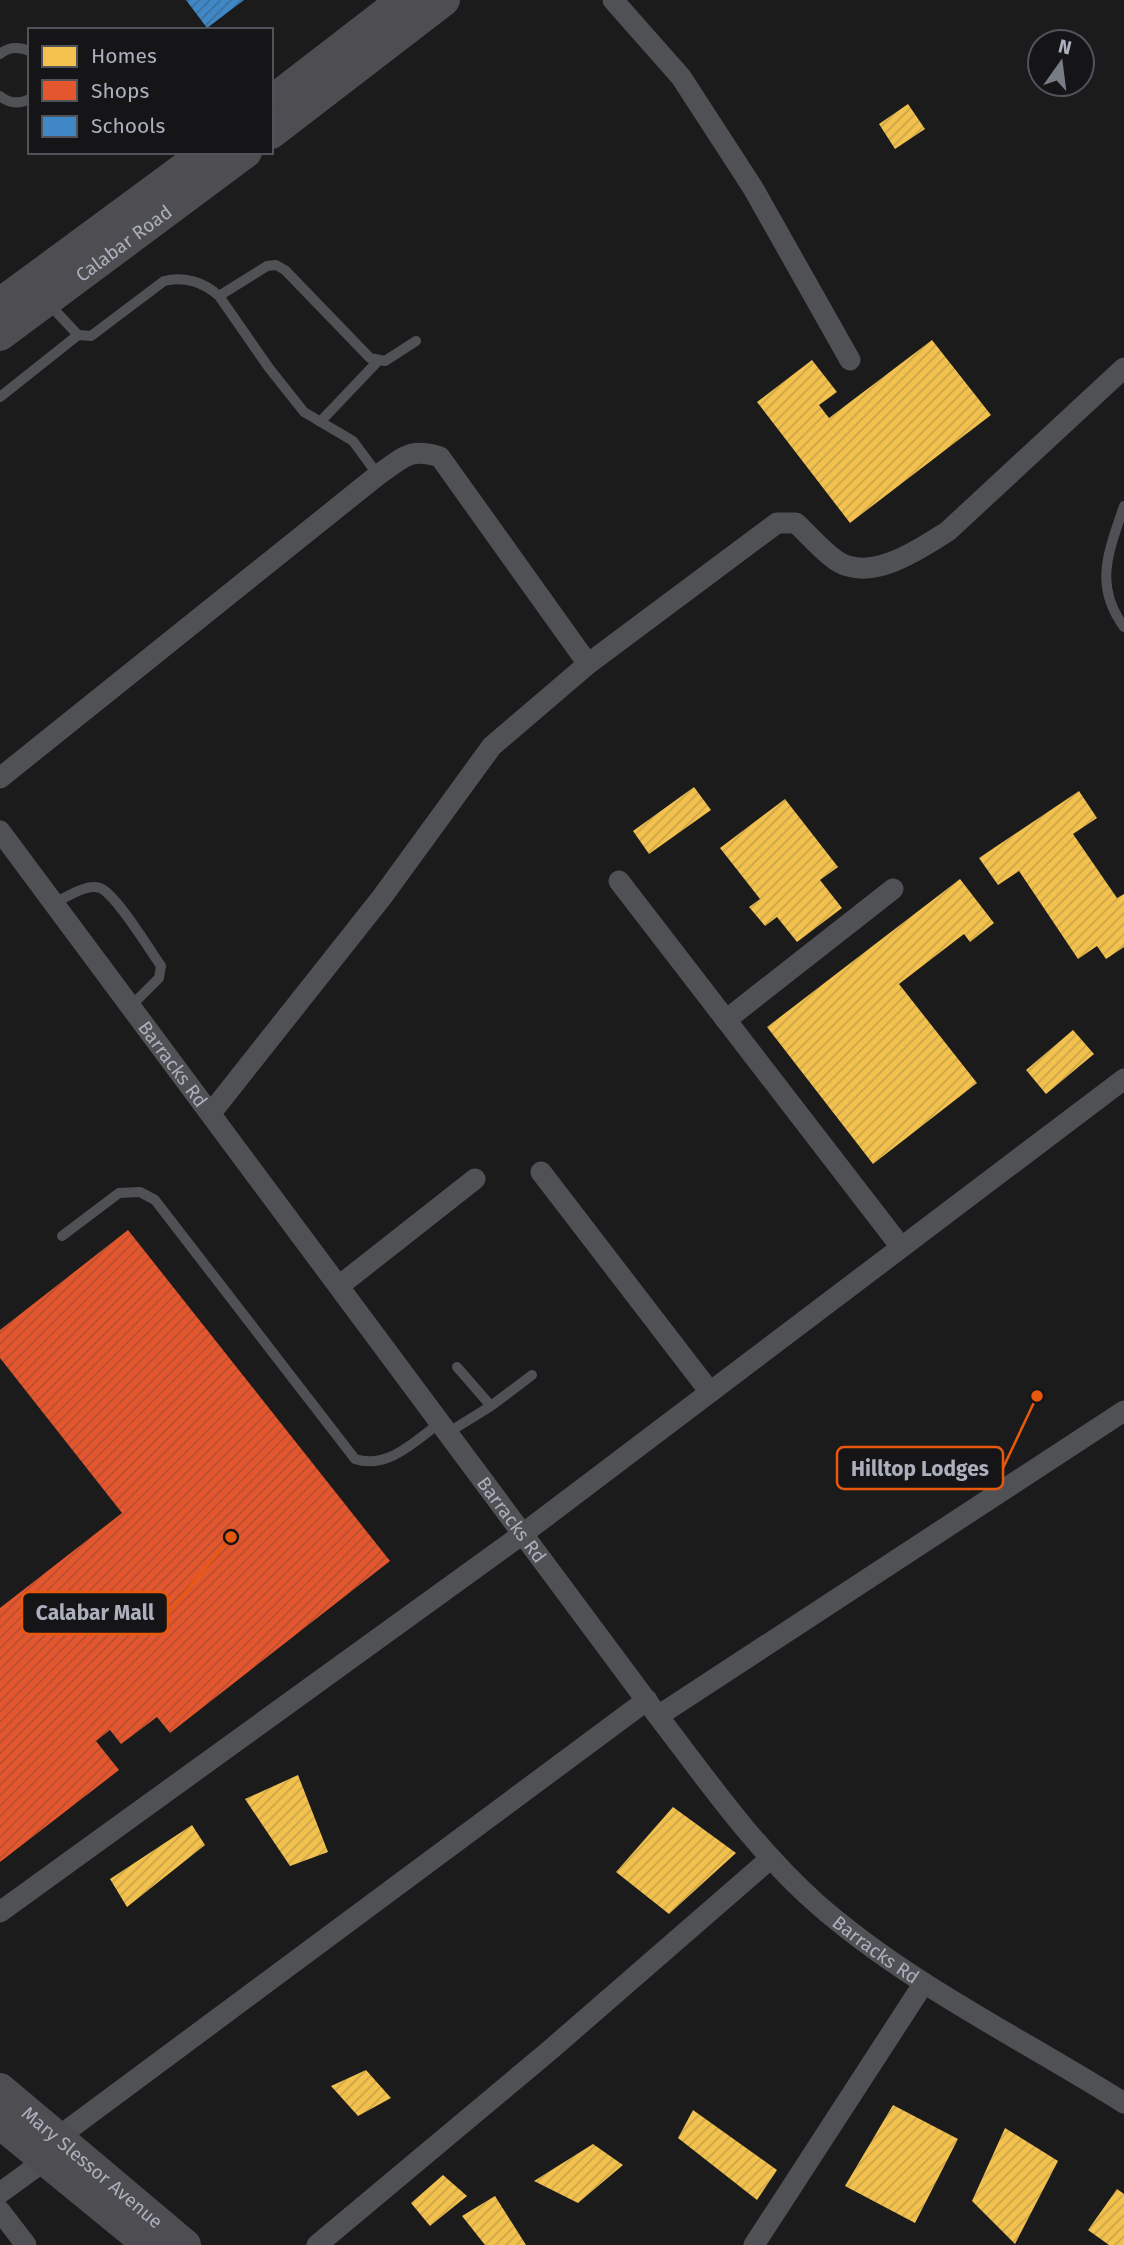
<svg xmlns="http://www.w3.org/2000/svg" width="1124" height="2245" viewBox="0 0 1124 2245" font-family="'Fira Sans',sans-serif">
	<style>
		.homes { fill: url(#homes-hatch) }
		.shops { fill: url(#shops-hatch) }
		.schools { fill: url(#schools-hatch) }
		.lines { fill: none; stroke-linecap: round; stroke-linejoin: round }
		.service { stroke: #4f5155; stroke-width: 10 }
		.minor { stroke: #4f5155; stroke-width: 21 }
		.secondary { stroke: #4e4e52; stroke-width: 32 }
		.labels { text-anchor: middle; stroke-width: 7; stroke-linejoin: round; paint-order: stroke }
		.street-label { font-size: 19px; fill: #acb0bd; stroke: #151518 }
		.leader { fill: none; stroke: #e8590c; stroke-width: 2.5 }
		.callout-dot { fill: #e8590c; stroke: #151518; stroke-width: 2.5 }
		.callout { fill: #151518; stroke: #e8590c; stroke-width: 2.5 }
		.callout-label { font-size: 21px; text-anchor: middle; font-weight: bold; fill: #acb0bd }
	</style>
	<defs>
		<pattern id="homes-hatch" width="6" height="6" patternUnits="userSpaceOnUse" patternTransform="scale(1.75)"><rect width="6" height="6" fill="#f2c14e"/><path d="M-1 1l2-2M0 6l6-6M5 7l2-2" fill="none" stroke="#cca54a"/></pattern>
		<pattern id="shops-hatch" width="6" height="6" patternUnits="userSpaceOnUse" patternTransform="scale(1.75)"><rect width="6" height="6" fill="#e4572e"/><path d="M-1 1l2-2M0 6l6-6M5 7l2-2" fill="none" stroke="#b84e31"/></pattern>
		<pattern id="schools-hatch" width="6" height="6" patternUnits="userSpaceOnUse" patternTransform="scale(1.75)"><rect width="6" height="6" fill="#3f88c5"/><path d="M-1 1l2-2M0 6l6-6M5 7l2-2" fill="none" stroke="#3c6f9b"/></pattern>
	</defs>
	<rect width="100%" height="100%" fill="#1b1b1c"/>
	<path class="homes" d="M908 104 925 129 895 149 879 124Z
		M932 340 991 415 850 523 757 402 812 360 837 392 819 405 829 418Z
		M694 787 711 810 649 854 633 831Z
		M1079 791 1097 818 1073 834 1117 898 1124 894V947L1106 959 1097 946 1078 959 1019 871 998 885 979 858Z
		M785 799 838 867 820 880 842 908 797 942 777 917 765 926 749 907 760 899 720 848Z
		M960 879 994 923 970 942 964 934 899 984 977 1083 873 1164 767 1027Z
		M1073 1030 1094 1054 1046 1094 1026 1070Z
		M298 1775 328 1852 290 1866 245 1799Z
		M673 1807 736 1853 669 1914 616 1872Z
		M192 1825 205 1845 127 1907 110 1879Z
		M366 2070 391 2098 358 2116 331 2086Z
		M893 2105 958 2139 915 2223 845 2186Z
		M693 2110 777 2170 757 2200 678 2138Z
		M1005 2128 1058 2161 1015 2244 972 2201Z
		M593 2144 623 2165 578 2203 534 2181Z
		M443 2175 467 2196 430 2226 411 2203Z
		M1117 2189 1124 2194V2245H1109L1088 2230Z
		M495 2196 526 2245H485L462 2216Z"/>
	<path class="shops" d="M128 1230 390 1561 170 1733 157 1717 121 1744 110 1730 96 1741 119 1770 0 1862V1608L122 1513 0 1358V1330Z"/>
	<path class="schools" d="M186 0H244L207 28Z"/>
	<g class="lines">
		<path class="service" d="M0 54C9 46 20 47 30 51
			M0 96C9 104 19 104 30 99
			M219 296 267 266 276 265 285 270 370 358 385 361 416 341
			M48 303 78 335 91 336 164 281C184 276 204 282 219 296L269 368 304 412 353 441 378 475
			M0 397 78 335
			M320 422 379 360
			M1124 506C1109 551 1093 585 1124 627
			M54 903C66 898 86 883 100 888 116 894 149 949 161 966L159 978 130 1007
			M62 1236 119 1193 140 1192 155 1200 355 1459C388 1470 416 1440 441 1422
			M491 1406 532 1375
			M449 1432 491 1406 457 1367"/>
		<g class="minor">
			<path d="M613 0 681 77 753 188 850 360"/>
			<path d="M0 778 378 475C403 458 409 447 440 457L588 664"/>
			<path id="s1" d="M0 831 658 1716C707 1780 755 1849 816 1903 908 1984 1021 2038 1124 2103"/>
			<path d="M619 881 901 1247"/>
			<path d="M726 1020 893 889"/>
			<path d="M211 1113 382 897 492 746 588 664 777 523H796C809 535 822 551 837 561 871 583 920 549 948 531L1124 368"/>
			<path d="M541 1172 710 1392"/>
			<path d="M339 1286 475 1179"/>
			<path d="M658 1716 1124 1411"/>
			<path d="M0 1912 524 1533 1124 1079"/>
			<path d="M57 2138 647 1700"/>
			<path d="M0 2193 44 2161"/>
			<path d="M0 2211 26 2245"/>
			<path d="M317 2245 549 2051 771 1858"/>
			<path d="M754 2245 924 1983"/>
		</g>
		<g class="secondary">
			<path d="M271 102 403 0"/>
			<path d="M271 133 444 0"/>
			<path d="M0 304 206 152"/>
			<path id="s2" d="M0 335 246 152"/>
			<path id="s3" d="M0 2089 185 2245"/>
			<path d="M0 2123 149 2245"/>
		</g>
	</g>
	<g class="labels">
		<g class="street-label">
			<text dy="7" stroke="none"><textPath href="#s2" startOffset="154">Calabar Road</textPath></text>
			<text dy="7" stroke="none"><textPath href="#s1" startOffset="290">Barracks Rd</textPath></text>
			<text dy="7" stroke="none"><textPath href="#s1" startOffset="858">Barracks Rd</textPath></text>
			<text dy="7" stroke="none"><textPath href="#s1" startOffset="1424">Barracks Rd</textPath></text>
			<text dy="7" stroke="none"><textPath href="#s3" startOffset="121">Mary Slessor Avenue</textPath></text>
		</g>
	</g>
	<path class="leader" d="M1037 1396L1003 1468M231 1537L168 1613"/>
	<g class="callout-dot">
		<circle cx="1037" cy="1396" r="7"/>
		<circle cx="231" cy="1537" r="7"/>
	</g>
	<g class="callout">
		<rect x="837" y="1447" width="166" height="42" rx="7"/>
		<rect x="22" y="1592" width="146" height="42" rx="7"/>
	</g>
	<g class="callout-label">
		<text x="920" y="1476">Hilltop Lodges</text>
		<text x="95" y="1620">Calabar Mall</text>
	</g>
	<rect x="28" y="28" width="245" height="126" fill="#151518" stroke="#51535a" stroke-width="2"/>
	<rect x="42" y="46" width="35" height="21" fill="#f2c14e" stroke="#51535a" stroke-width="2"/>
	<text x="91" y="63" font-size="21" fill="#acb0bd">Homes</text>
	<rect x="42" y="80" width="35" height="21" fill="#e4572e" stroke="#51535a" stroke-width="2"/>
	<text x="91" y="98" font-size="21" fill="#acb0bd">Shops</text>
	<rect x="42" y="116" width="35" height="21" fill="#3f88c5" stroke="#51535a" stroke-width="2"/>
	<text x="91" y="133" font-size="21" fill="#acb0bd">Schools</text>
	<g transform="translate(1061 63) rotate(14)"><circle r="33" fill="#151518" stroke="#51535a" stroke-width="2"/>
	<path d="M0-5L12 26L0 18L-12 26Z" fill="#797c85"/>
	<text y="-10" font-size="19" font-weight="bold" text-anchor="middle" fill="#acb0bd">N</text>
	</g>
</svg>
